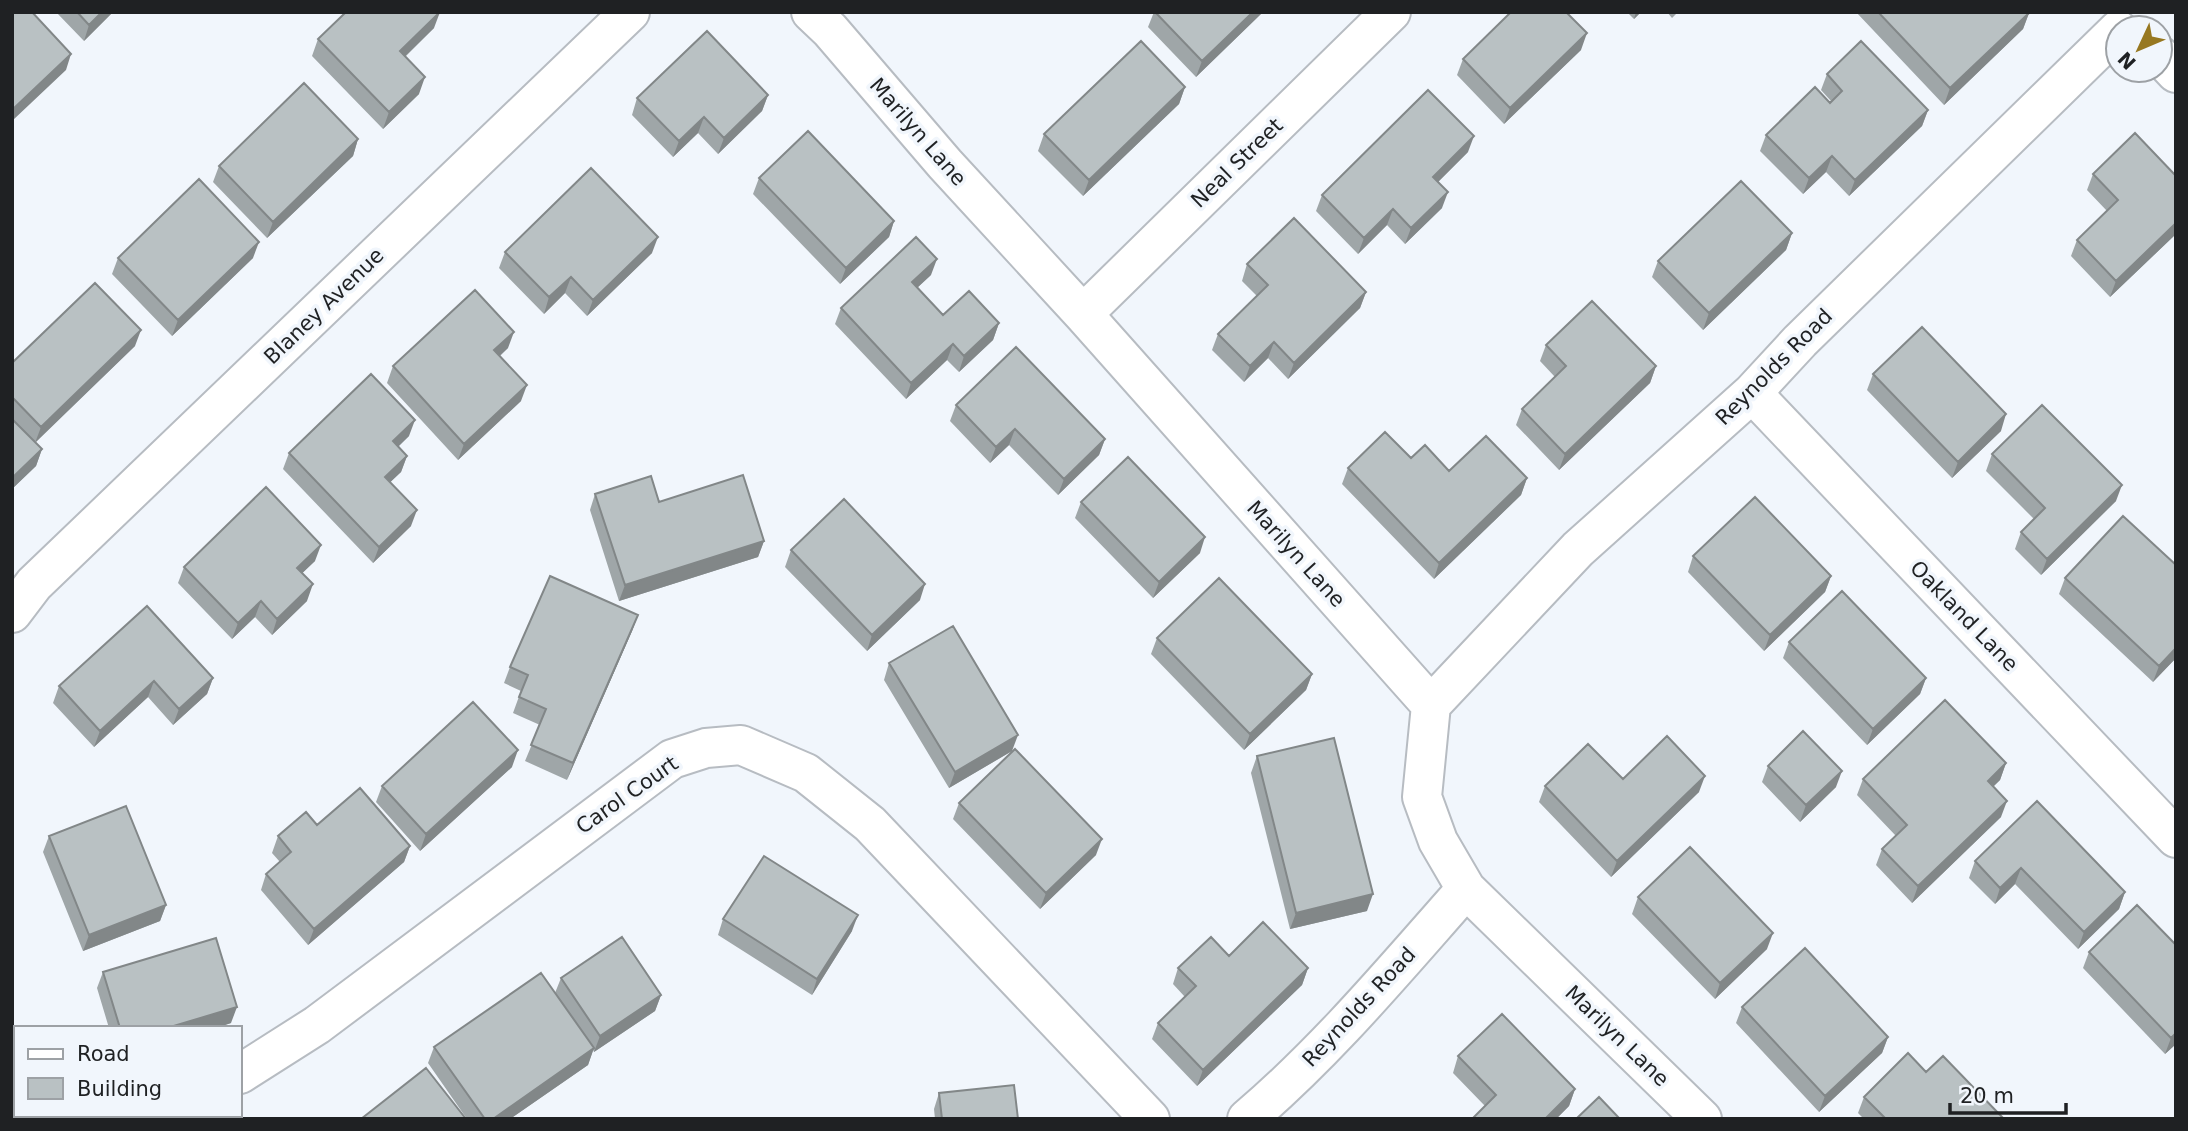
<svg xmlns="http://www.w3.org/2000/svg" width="2188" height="1131" viewBox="0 0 2188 1131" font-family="'DejaVu Sans',sans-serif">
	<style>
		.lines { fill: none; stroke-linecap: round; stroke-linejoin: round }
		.minor-casing { stroke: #b7bcc2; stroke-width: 42 }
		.minor { stroke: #fff; stroke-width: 38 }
		.wall { fill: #9fa6a8 }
		.shaded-wall { fill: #828788 }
		.building { fill: #b9c1c3; stroke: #828788; stroke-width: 2 }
		.labels { text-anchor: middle; stroke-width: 7; stroke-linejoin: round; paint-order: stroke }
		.street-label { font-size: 21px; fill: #1f2123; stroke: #f1f6fc }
	</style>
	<rect width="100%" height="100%" fill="#f1f6fc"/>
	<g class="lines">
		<defs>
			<path id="minor" d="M811 12 830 30 945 164 1083 314 1431 705 1422 797 1438 841 1466 889 1702 1119
				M2160 56 2176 73
				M1083 314 1391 12
				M1752 393 2176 838
				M12 613 34 584 630 12
				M1431 705 1578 549 1752 393 1800 341 2118 30
				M12 1050 16 1059
				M240 1074 317 1025 672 759 706 748 741 745 806 773 870 824 1150 1119
				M39 1115 40 1119
				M158 1119 165 1115
				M1247 1119C1328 1050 1396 968 1466 889"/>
		</defs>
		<use href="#minor" class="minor-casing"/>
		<use href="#minor" class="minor"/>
	</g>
	<path class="wall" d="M56 12H113L84 41Z
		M1154 12H1263L1196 77 1148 27Z
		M1627 12H1641L1634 19Z
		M1667 12H1678L1672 18Z
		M1856 12H2028L2029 13 2023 29 1944 105Z
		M434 28 405 57 419 94 383 129 312 56 318 39Z
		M1581 50 1504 124 1457 75 1463 59Z
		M1827 74 1928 110 1922 126 1849 196 1826 172 1803 194 1760 151 1766 135 1831 101 1821 90Z
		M1185 87 1179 104 1083 196 1038 151 1044 134Z
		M768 95 762 111 718 154 698 133 673 157 632 115 637 98Z
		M358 139 353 156 267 238 213 182 219 166Z
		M1468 152 1438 182 1442 208 1405 244 1387 225 1358 254 1316 211 1322 195Z
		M2093 174 2176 176V234L2110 297 2071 256 2077 240 2107 211 2087 190Z
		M759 178 894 221 889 237 840 284 753 194Z
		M1792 233 1786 250 1703 330 1652 277 1658 261Z
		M505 252 652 253 587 316 565 293 544 314 499 268Z
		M118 258H253L172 336 112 274Z
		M1247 264 1366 292 1360 308 1288 379 1268 358 1244 382 1212 350 1218 334 1257 296 1242 281Z
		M931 275 917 288 943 315 999 323 993 340 959 372 947 360 906 399 835 324 841 308Z
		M1546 345 1656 366 1650 383 1559 470 1516 425 1522 409 1555 377 1540 361Z
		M135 346 35 442 42 449 36 466 12 489V363Z
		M508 348 500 356 521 401 458 460 387 383 393 366Z
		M1873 374 2001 431 1952 478 1867 390Z
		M956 405 1105 439 1099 455 1058 495 1009 445 990 463 950 421Z
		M409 436 398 447 407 456 401 472 390 482 411 526 373 563 283 469 289 453Z
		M1992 454 2116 501 2041 575 2015 549 2021 532 2034 519 1986 471Z
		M1348 468 1449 471 1527 478 1521 495 1434 579 1342 484Z
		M595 494 659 502 764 541 758 557 619 601 590 510Z
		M1081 502 1200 553 1153 598 1075 518Z
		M791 550 920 600 867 651 785 567Z
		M1693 556 1831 576 1825 592 1764 651 1688 572Z
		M315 561 302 573 307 601 272 635 255 617 232 639 178 583 184 567Z
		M2176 565V658L2153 682 2059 594 2065 578Z
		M638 615 632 631 567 780 525 761 540 725 513 713 521 691 504 683 510 667Z
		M1157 638 1312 674 1306 690 1244 750 1151 654Z
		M1789 642 1926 678 1920 694 1867 745 1783 658Z
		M889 663 1012 751 949 788 884 680Z
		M213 678 207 694 173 725 148 697 94 747 53 703 59 686Z
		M1257 756 1367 911 1290 929 1251 773Z
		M2006 763 2000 780 1993 787 2001 817 1912 903 1876 865 1882 849 1896 836 1857 795 1863 779Z
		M1768 766 1836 787 1800 822 1762 782Z
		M512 767 420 851 376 802 382 786Z
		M1623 779 1699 792 1611 877 1539 802 1545 786Z
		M2037 801 2125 892 2119 909 2078 949 2015 884 1995 904 1969 878 1975 861Z
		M959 803 1096 855 1040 909 953 819Z
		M317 825 410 846 404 862 308 945 261 890 266 874 280 862 272 853 278 836Z
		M49 836 166 905 160 921 83 951 43 852Z
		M1638 897 1767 949 1715 999 1632 914Z
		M2137 905 2176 1044 2165 1054 2083 968 2089 952Z
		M723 919 852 931 812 995 718 935Z
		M1178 968H1308L1302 985 1197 1086 1152 1039 1158 1023 1185 997 1173 984Z
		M103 972 231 1023 216 1028H109L97 988Z
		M561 978 661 995 655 1011 594 1052 593 1050 588 1065 510 1119H467L428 1063 434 1047 555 993Z
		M1742 1007 1888 1037 1882 1053 1819 1112 1736 1023Z
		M1458 1056 1575 1089 1569 1106 1556 1119H1472L1485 1106 1453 1073Z
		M1926 1072 2004 1119H1864L1858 1113 1864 1097Z
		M939 1093 1018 1119H935L934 1109Z"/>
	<path class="shaded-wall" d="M102 12H113L84 41 89 25Z
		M440 12 434 28 394 67 400 51Z
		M1253 12H1263L1196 77 1202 61Z
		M1636 12H1641L1634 19Z
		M2029 13 2023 29 1944 105 1950 88Z
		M1587 33 1581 50 1504 124 1510 108Z
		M71 54 66 70 12 121V110Z
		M425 77 419 94 383 129 389 112Z
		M1185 87 1179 104 1083 196 1089 180Z
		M768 95 762 111 718 154 724 138Z
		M1928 110 1922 126 1849 196 1855 180Z
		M704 117 698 133 673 157 679 141Z
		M1474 136 1468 152 1427 193 1433 177Z
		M358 139 353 156 267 238 273 222Z
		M1832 156 1826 172 1803 194 1809 178Z
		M1448 192 1442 208 1405 244 1411 228Z
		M1393 209 1387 225 1358 254 1364 238Z
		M894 221 889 237 840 284 846 268Z
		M2176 223V234L2110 297 2116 281Z
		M1792 233 1786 250 1703 330 1709 313Z
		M658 237 652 253 587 316 593 300Z
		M259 242 253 258 172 336 178 320Z
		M937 259 931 275 906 298 912 282Z
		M571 277 565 293 544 314 549 297Z
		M1366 292 1360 308 1288 379 1294 363Z
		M999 323 993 340 959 372 964 356Z
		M141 330 135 346 35 443 41 427Z
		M514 332 508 348 488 366 494 350Z
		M1274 342 1268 358 1244 382 1250 366Z
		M953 344 947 360 906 399 911 383Z
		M1656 366 1650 383 1559 470 1565 454Z
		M527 385 521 401 458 460 464 444Z
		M2006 414 2001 431 1952 478 1958 462Z
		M415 420 409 436 387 457 393 441Z
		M1015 429 1009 445 990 463 996 447Z
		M1105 439 1099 455 1058 495 1064 479Z
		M42 449 36 466 12 489V478Z
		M407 456 401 472 379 493 385 477Z
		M1527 478 1521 495 1434 579 1439 563Z
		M2122 485 2116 501 2041 575 2047 559Z
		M417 510 411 526 373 563 379 547Z
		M1205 537 1200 553 1153 598 1159 582Z
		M764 541 758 557 619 601 625 585Z
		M321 545 315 561 291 584 297 568Z
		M1831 576 1825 592 1764 651 1770 635Z
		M313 584 307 601 272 635 277 619Z
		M925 584 920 600 867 651 872 635Z
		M261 601 255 617 232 639 238 623Z
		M638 615 632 631 567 780 573 763Z
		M2176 648V658L2153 682 2159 666Z
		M1312 674 1306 690 1244 750 1250 734Z
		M213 678 207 694 173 725 179 709Z
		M1926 678 1920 694 1867 745 1873 729Z
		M154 681 148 697 94 747 100 731Z
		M1018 735 1012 751 949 788 955 772Z
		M518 750 512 767 420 851 426 834Z
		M2006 763 2000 780 1982 797 1988 781Z
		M1842 771 1836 787 1800 822 1806 805Z
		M1705 776 1699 792 1611 877 1617 861Z
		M2007 801 2001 817 1912 903 1918 886Z
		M1102 839 1096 855 1040 909 1046 893Z
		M410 846 404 862 308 945 314 929Z
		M2021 868 2015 884 1995 904 2000 888Z
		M2125 892 2119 909 2078 949 2084 932Z
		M1373 894 1367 911 1290 929 1296 913Z
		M166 905 160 921 83 951 89 935Z
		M858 915 852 931 812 995 817 979Z
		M1773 933 1767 949 1715 999 1720 983Z
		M1308 968 1302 985 1197 1086 1203 1070Z
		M661 995 655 1011 594 1052 600 1036Z
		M237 1007 231 1023 216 1028H167Z
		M2176 1033V1044L2165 1054 2171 1038Z
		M1888 1037 1882 1053 1819 1112 1825 1096Z
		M594 1048 588 1065 510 1119H493Z
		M1575 1089 1569 1106 1556 1119H1545Z"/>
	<path class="building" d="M12 12H32L71 54 12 110Z
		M77 12H102L89 25Z
		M346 12H440L400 51 425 77 389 112 318 39Z
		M1155 12H1253L1202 61Z
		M1511 12H1566L1587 33 1510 108 1463 59Z
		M1878 12H2028L2029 13 1950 88Z
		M707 31 768 95 724 138 704 117 679 141 637 98Z
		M1141 41 1185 87 1089 180 1044 134Z
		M1861 41 1928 110 1855 180 1832 156 1809 178 1766 135 1815 87 1830 103 1842 91 1827 74Z
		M304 83 358 139 273 222 219 166Z
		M1428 90 1474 136 1433 177 1448 192 1411 228 1393 209 1364 238 1322 195Z
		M808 131 894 221 846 268 759 178Z
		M2135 133 2176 176V223L2116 281 2077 240 2118 200 2093 174Z
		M591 168 658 237 593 300 571 277 549 297 505 252Z
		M199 179 259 242 178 320 118 258Z
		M1741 181 1792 233 1709 313 1658 261Z
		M1294 218 1366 292 1294 363 1274 342 1250 366 1218 334 1268 285 1247 264Z
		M916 237 937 259 912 282 943 315 969 291 999 323 964 356 953 344 911 383 841 308Z
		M95 283 141 330 41 427 12 397V363Z
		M475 290 514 332 494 350 527 385 464 444 393 366Z
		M1592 301 1656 366 1565 454 1522 409 1566 366 1546 345Z
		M1922 327 2006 414 1958 462 1873 374Z
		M1016 347 1105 439 1064 479 1015 429 996 447 956 405Z
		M371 374 415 420 393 441 407 456 385 477 417 510 379 547 289 453Z
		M2042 405 2122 485 2047 559 2021 532 2045 508 1992 454Z
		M12 419 42 449 12 478Z
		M1385 432 1411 458 1425 445 1449 471 1486 436 1527 478 1439 563 1348 468Z
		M1128 457 1205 537 1159 582 1081 502Z
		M743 475 764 541 625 585 595 494 651 476 659 502Z
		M266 487 321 545 297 568 313 584 277 619 261 601 238 623 184 567Z
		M1755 497 1831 576 1770 635 1693 556Z
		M844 499 925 584 872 635 791 550Z
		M2123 516 2176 565V648L2159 666 2065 578Z
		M550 576 638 615 573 763 531 745 546 709 519 697 528 675 510 667Z
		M1219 578 1312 674 1250 734 1157 638Z
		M1842 591 1926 678 1873 729 1789 642Z
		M147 606 213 678 179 709 154 681 100 731 59 686Z
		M953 626 1018 735 955 772 889 663Z
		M1945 700 2006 763 1988 781 2007 801 1918 886 1882 849 1907 825 1863 779Z
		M473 702 518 750 426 834 382 786Z
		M1803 731 1842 771 1806 805 1768 766Z
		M1667 736 1705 776 1617 861 1545 786 1588 744 1623 779Z
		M1334 738 1373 894 1296 913 1257 756Z
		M1015 749 1102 839 1046 893 959 803Z
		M360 788 410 846 314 929 266 874 291 852 278 836 306 812 317 825Z
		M2037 801 2125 892 2084 932 2021 868 2000 888 1975 861Z
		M126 806 166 905 89 935 49 836Z
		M1690 847 1773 933 1720 983 1638 897Z
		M764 856 858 915 817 979 723 919Z
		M2137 905 2176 945V1033L2171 1038 2089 952Z
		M1263 922 1308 968 1203 1070 1158 1023 1196 986 1178 968 1211 937 1229 956Z
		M622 937 661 995 600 1036 561 978Z
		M216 938 237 1007 167 1028H120L103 972Z
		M1805 948 1888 1037 1825 1096 1742 1007Z
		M541 973 594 1048 493 1119H485L434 1047Z
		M1502 1014 1575 1089 1545 1119H1472L1496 1095 1458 1056Z
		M1908 1053 1926 1072 1943 1056 2004 1119H1886L1864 1097Z
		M426 1068 466 1119H361Z
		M1014 1085 1018 1119H942L939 1093Z
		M1599 1097 1620 1119H1576Z"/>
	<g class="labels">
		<g class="street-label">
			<text transform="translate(918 132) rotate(49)" y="7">Marilyn Lane</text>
			<text transform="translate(1237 163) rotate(-44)" y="7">Neal Street</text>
			<text transform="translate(324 306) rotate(-44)" y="7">Blaney Avenue</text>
			<text transform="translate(1774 367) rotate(-45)" y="7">Reynolds Road</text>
			<text transform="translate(1296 554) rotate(48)" y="7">Marilyn Lane</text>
			<text transform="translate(1964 616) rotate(46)" y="7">Oakland Lane</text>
			<text transform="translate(627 795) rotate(-35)" y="7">Carol Court</text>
			<text transform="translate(1359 1007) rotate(-47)" y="7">Reynolds Road</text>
			<text transform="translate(1617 1036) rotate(44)" y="7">Marilyn Lane</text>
		</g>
	</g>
	<rect width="2188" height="1131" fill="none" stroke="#1f2123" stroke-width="28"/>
	<rect x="14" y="1026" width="228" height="91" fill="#f1f6fc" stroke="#9da1a5" stroke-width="2"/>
	<rect x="28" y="1049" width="35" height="10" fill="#ffffff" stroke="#9da1a5" stroke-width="2"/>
	<text x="77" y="1061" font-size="21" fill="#1f2123">Road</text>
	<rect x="28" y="1078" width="35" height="21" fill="#b9c1c3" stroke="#9da1a5" stroke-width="2"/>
	<text x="77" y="1096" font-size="21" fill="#1f2123">Building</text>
	<g transform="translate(2139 49) rotate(226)"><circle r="33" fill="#f1f6fc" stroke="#9da1a5" stroke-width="2"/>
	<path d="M0-5L12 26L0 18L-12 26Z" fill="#977821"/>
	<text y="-10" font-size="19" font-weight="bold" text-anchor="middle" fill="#1f2123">N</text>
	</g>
	<path d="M1950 1103v10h116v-10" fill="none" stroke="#1f2123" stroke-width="3.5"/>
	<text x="1960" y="1103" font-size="21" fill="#1f2123" stroke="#f1f6fc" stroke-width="5" paint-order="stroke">20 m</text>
</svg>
